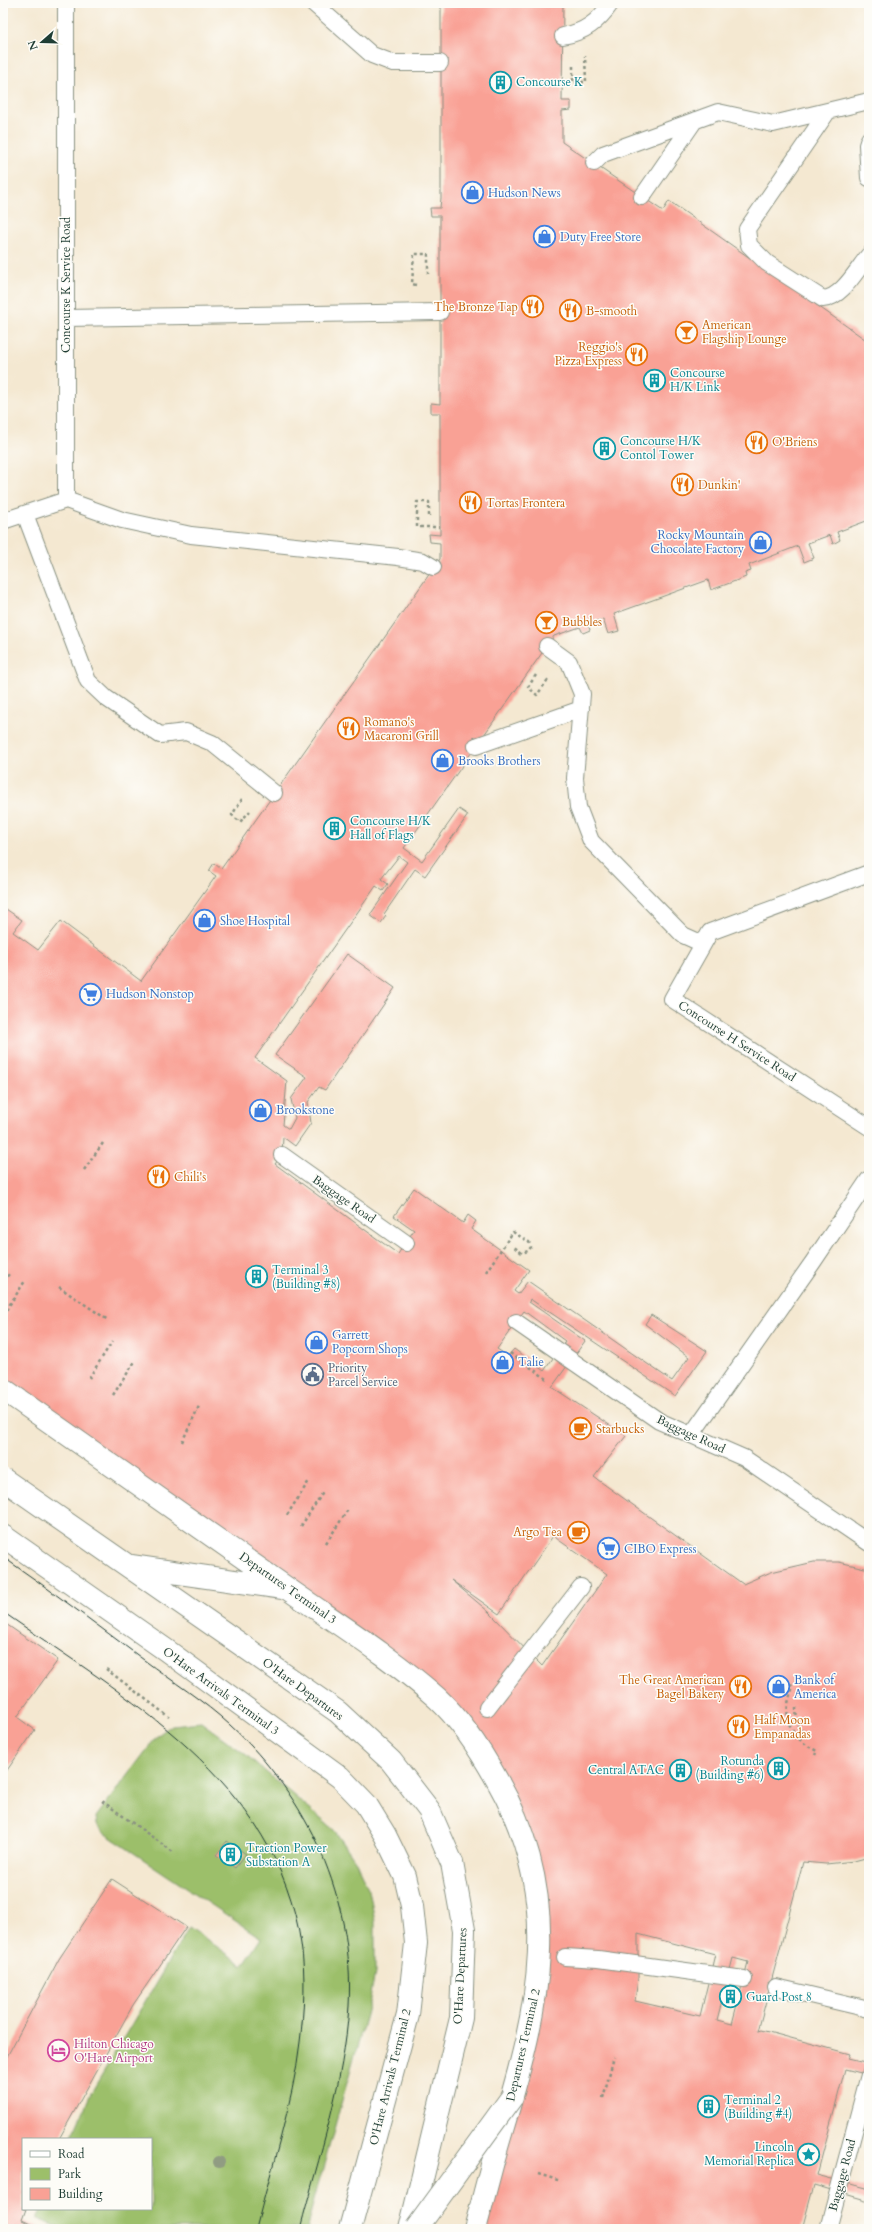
<svg xmlns="http://www.w3.org/2000/svg" width="872" height="2232" viewBox="0 0 872 2232" font-family="Cardo,serif">
	<style>
		.green { fill: #9cbf6a; stroke: #5e7e4f }
		.building { fill: #f9a195; fill-rule: evenodd }
		.lines { fill: none; stroke-linecap: round; stroke-linejoin: round }
		.service-casing { stroke: #8a9282; stroke-width: 18 }
		.minor-casing { stroke: #8a9282; stroke-width: 24 }
		.path { stroke: #8a9282; stroke-width: 2.5; stroke-dasharray: 3 3; stroke-linecap: butt }
		.service { stroke: #fff; stroke-width: 16 }
		.minor { stroke: #fff; stroke-width: 22 }
		.tram { stroke: #1f3d34; stroke-width: 1 }
		.minor-bridge-casing { stroke: #8a9282; stroke-width: 24; stroke-linecap: butt }
		.minor-bridge { stroke: #fff; stroke-width: 22 }
		.tree { fill: #909c82 }
		.labels { text-anchor: middle; stroke-width: 3; stroke-linejoin: round; paint-order: stroke }
		.culture-label { font-size: 12px; fill: #0d838f; stroke: #fdfcf7; text-anchor: start }
		.shop-label { font-size: 12px; fill: #366cbe; stroke: #fdfcf7; text-anchor: start }
		.street-label { font-size: 12px; fill: #1f3d34; stroke: #fdfcf7 }
		.food-label { font-size: 12px; fill: #c56008; stroke: #fdfcf7; text-anchor: start }
		.service-label { font-size: 12px; fill: #4e5e75; stroke: #fdfcf7; text-anchor: start }
		.hotel-label { font-size: 12px; fill: #b23c85; stroke: #fdfcf7; text-anchor: start }
	</style>
	<rect width="100%" height="100%" fill="#fdfcf7"/>
	<filter id="ink" filterUnits="userSpaceOnUse"><feTurbulence type="fractalNoise" baseFrequency=".025" numOctaves="2"/><feDisplacementMap in="SourceGraphic" scale="8" xChannelSelector="R" yChannelSelector="G"/><feConvolveMatrix kernelMatrix="1 2 1 2 8 2 1 2 1" color-interpolation-filters="sRGB"/></filter>
	<filter id="wash" filterUnits="userSpaceOnUse"><feTurbulence type="fractalNoise" baseFrequency=".012" numOctaves="4" result="noise"/><feDisplacementMap in="SourceGraphic" scale="16" xChannelSelector="R" yChannelSelector="G"/><feGaussianBlur stdDeviation="0.9" result="paint"/><feColorMatrix in="noise" values="0 0 0 0 0 0 0 0 0 0 0 0 0 0 0 0 0 1.4 0 .05"/><feComposite in="paint" operator="in"/></filter>
	<g filter="url(#wash)">
		<rect width="100%" height="100%" fill="#f4e8d1"/>
		<path class="green" d="M201 1722 245 1754 335 1831 355 1860 369 1890 375 1921V1973L369 2004 306 2229H63L36 2218 40 2209H151V2139H71L91 2093 189 1927 243 1965 261 1938 104 1833 97 1825 96 1817 158 1735 172 1725Z"/>
		<g id="blocks">
			<path class="building" d="M441 3H563L562 101H571V110L562 111V142L663 211 669 201 869 342 864 352 869 356V520L837 532 840 540 833 544 830 535 808 543 814 558 804 562 798 546 749 565 751 571 745 573 746 577 711 590 708 580 614 614 619 631 608 634 603 619 588 624 590 630 583 633 580 627 554 636 404 848 422 861 459 809 468 815 425 876 415 869 384 914 386 916 381 923 370 915 407 862 399 856 381 879 388 884 383 891 376 886 255 1058 287 1081 283 1125 289 1129 295 1118 291 1099 307 1077 275 1055 347 954 395 988 325 1090 319 1087 308 1102 311 1123 295 1146 283 1137 282 1155 275 1164 398 1254 414 1230 394 1216 414 1188 463 1223 468 1215 476 1221 471 1229 529 1270 514 1291 518 1294 528 1281 672 1381 689 1357 645 1324 651 1315 707 1351 675 1396 530 1299 529 1302 585 1341 552 1387 626 1436 594 1477 743 1584 771 1572 814 1562H839L869 1569V1857L854 1861 826 1864 803 1862 758 2031 761 2030 850 2054 848 2059 869 2064V2075L845 2069 817 2175 869 2189V2201L814 2185 802 2229H483L544 1911 468 1728 3 1383V907L22 920 13 932 38 950 61 921 141 981 216 876 209 871 214 863 221 869 440 559V543L430 542 429 534 440 535V413H431V403L440 404V216H431L430 208H440L441 198ZM524 1311 565 1341 544 1371 514 1349 508 1356 497 1349ZM553 1536 607 1574 542 1666 489 1612 451 1580 499 1614ZM638 1934 715 1954 700 2016 635 2001 638 1978ZM733 1958 748 1962 732 2024 717 2020Z
				M3 1622 58 1660 17 1717 35 1730 3 1776Z
				M227 1841 246 1854 235 1868 216 1855Z
				M112 1879 186 1927 133 2005 59 2139H23V2209H26L22 2220 41 2229H3V2064L59 1959Z
				M726 1993 737 1996 736 2001 725 1999Z"/>
		</g>
	</g>
	<g filter="url(#ink)">
		<use href="#blocks" fill-opacity="0" stroke="#8a9282" stroke-width="1"/>
		<g class="lines">
			<defs>
				<path id="service" d="M313 3 372 55 393 63H440
					M563 36C585 32 598 22 611 3
					M828 111 747 229 749 245 767 263 823 299C842 298 857 269 869 255
					M869 139 867 145 869 178
					M594 163 603 154 718 112 773 124 869 101
					M642 197 695 120
					M66 318 440 312
					M66 500 122 520 191 535 398 557 423 561 433 567
					M25 514 88 681 106 698 160 735 186 732 212 743 274 793
					M3 521 66 500V3
					M547 646 569 662 582 694 575 778 578 807 591 841 683 935 703 944
					M476 746 581 709
					M869 873 710 932 672 999 869 1127
					M282 1155 406 1243
					M516 1322 659 1421 744 1458 869 1543
					M692 1434 813 1262 869 1179
					M487 1708 581 1587
					M565 1957 598 1959 744 1979
					M776 1987 869 2009
					M828 2229 869 2075"/>
				<path id="minor" d="M3 1536 166 1650 340 1777 366 1804 385 1835 405 1876 412 1906 416 1943 408 2015 350 2229
					M288 1589C338 1624 391 1657 437 1698 462 1721 481 1751 497 1780 565 1899 539 2007 502 2130 492 2163 484 2196 475 2229
					M410 2229 461 2018 464 1930 452 1863"/>
			</defs>
			<use href="#service" class="service-casing"/>
			<use href="#minor" class="minor-casing"/>
			<path class="path" d="M573 66V82H586L585 56
				M416 285 412 284 414 254H428V274
				M429 516V502H417V527H439
				M536 675 528 687 537 695 549 678
				M242 799 232 815 240 822 250 811
				M84 1170 103 1143
				M486 1272 513 1232 529 1242 531 1247 528 1251 522 1253 514 1247
				M3 1281 11 1272
				M59 1287 108 1320
				M3 1315 25 1281
				M510 1353 547 1379
				M89 1378 112 1342
				M113 1395 136 1360
				M182 1442 200 1404
				M287 1515 309 1481
				M301 1526 324 1491
				M326 1543 349 1508
				M106 1669 169 1717
				M790 1684 793 1687C781 1716 788 1737 817 1751L815 1755
				M796 1707 797 1724 806 1736
				M102 1801 173 1852
				M603 2098 614 2057
				M538 2174 561 2181"/>
			<use href="#service" class="service"/>
			<use href="#minor" class="minor"/>
			<path class="tram" d="M3 1557C51 1590 97 1625 144 1660 172 1681 204 1701 230 1725 308 1797 355 1899 349 2006 344 2082 319 2156 300 2229
				M3 1612C126 1698 277 1780 301 1944 306 1975 304 2010 300 2042 293 2104 271 2168 256 2229"/>
			<defs>
				<path id="minor-bridge" d="M3 1389 288 1589
					M3 1479 338 1712 391 1761 429 1810 452 1863
					M131 1566 283 1588
					M416 2229 512 2097"/>
			</defs>
			<use href="#minor-bridge" class="minor-bridge-casing"/>
			<use href="#minor-bridge" class="minor-bridge"/>
		</g>
		<circle class="tree" cx="219" cy="2162" r="6"/>
	</g>
	<defs>
		<symbol id="building-ring" viewBox="-11 -11 22 22"><circle r="9.5" fill="#fdfcf7" stroke="#0f9aa8" stroke-width="1.5"/><path d="M-4-6H4V6H1V3H-1V6H-4ZM-2.5-4.3h1.7v1.8h-1.7ZM.8-4.3h1.7v1.8H.8ZM-2.5-1h1.7V.8h-1.7ZM.8-1h1.7V.8H.8Z" fill="#0f9aa8"/></symbol>
		<symbol id="shop-ring" viewBox="-11 -11 22 22"><circle r="9.5" fill="#fdfcf7" stroke="#3f7fe0" stroke-width="1.5"/><path d="M-5-2.5h2.3a2.7 3.5 0 0 1 5.4 0H5L5.5 6h-11ZM-1.5-2.5h3a1.5 2.3 0 0 0-3 0Z" fill="#3f7fe0"/></symbol>
		<symbol id="restaurant-ring" viewBox="-11 -11 22 22"><circle r="9.5" fill="#fdfcf7" stroke="#e8710a" stroke-width="1.5"/><path d="M-5-6h1v4h1v-4h1v4h1v-4h1v5L-1.5 .5V6h-2V.5L-5-1ZM5-6V6H3V1.5H1.5Q1.5-4 5-6Z" fill="#e8710a"/></symbol>
		<symbol id="bar-ring" viewBox="-11 -11 22 22"><circle r="9.5" fill="#fdfcf7" stroke="#e8710a" stroke-width="1.5"/><path d="M-6-5H6L.8 .8V4.5H3.5V6h-7V4.5H-.8V.8Z" fill="#e8710a"/></symbol>
		<symbol id="supermarket-ring" viewBox="-11 -11 22 22"><circle r="9.5" fill="#fdfcf7" stroke="#3f7fe0" stroke-width="1.5"/><path d="M-6-5.5h2.5l.6 2H6L4.5 2H-2.5L-4.4-4H-6ZM-1.5 3.2a1.3 1.3 0 1 0 .1 0ZM3 3.2a1.3 1.3 0 1 0 .1 0Z" fill="#3f7fe0"/></symbol>
		<symbol id="civic-ring" viewBox="-11 -11 22 22"><circle r="9.5" fill="#fdfcf7" stroke="#5c6f8a" stroke-width="1.5"/><path d="M-.6-6.5H3V-4.5H.6V-3L4-1V1h2V6H-6V1h2V-1L-.6-3ZM-1.2 2.5V6h2.4V2.5Z" fill="#5c6f8a"/></symbol>
		<symbol id="cafe-ring" viewBox="-11 -11 22 22"><circle r="9.5" fill="#fdfcf7" stroke="#e8710a" stroke-width="1.5"/><path d="M-5.5-4.5H6V0H3Q3 3.5 0 3.5H-2.5Q-5.5 3.5-5.5 0ZM3-3.2v2h1.7v-2ZM-6 4.5H4V6H-6Z" fill="#e8710a"/></symbol>
		<symbol id="hotel-ring" viewBox="-11 -11 22 22"><circle r="9.5" fill="#fdfcf7" stroke="#d1479c" stroke-width="1.5"/><path d="M-6-4.5h1.5V1H6V5H4.5V3h-9V5H-6ZM-4 0a1.8 1.8 0 1 1 3.6 0ZM.5 0V-2.5h3Q6-2.5 6 0Z" fill="#d1479c"/></symbol>
		<symbol id="sight-ring" viewBox="-11 -11 22 22"><circle r="9.5" fill="#fdfcf7" stroke="#0f9aa8" stroke-width="1.5"/><path d="M0-6L1.8-2.2L6-1.7L2.9 1.2L3.7 5.4L0 3.3L-3.7 5.4L-2.9 1.2L-6-1.7L-1.8-2.2Z" fill="#0f9aa8"/></symbol>
	</defs>
	<g fill-rule="evenodd">
		<use href="#building-ring" x="488" y="70" width="25" height="25"/>
		<use href="#shop-ring" x="460" y="180" width="25" height="25"/>
		<use href="#shop-ring" x="532" y="224" width="25" height="25"/>
		<use href="#restaurant-ring" x="520" y="294" width="25" height="25"/>
		<use href="#restaurant-ring" x="558" y="298" width="25" height="25"/>
		<use href="#bar-ring" x="674" y="320" width="25" height="25"/>
		<use href="#restaurant-ring" x="624" y="342" width="25" height="25"/>
		<use href="#building-ring" x="642" y="368" width="25" height="25"/>
		<use href="#restaurant-ring" x="744" y="430" width="25" height="25"/>
		<use href="#building-ring" x="592" y="436" width="25" height="25"/>
		<use href="#restaurant-ring" x="670" y="472" width="25" height="25"/>
		<use href="#restaurant-ring" x="458" y="490" width="25" height="25"/>
		<use href="#shop-ring" x="748" y="530" width="25" height="25"/>
		<use href="#bar-ring" x="534" y="610" width="25" height="25"/>
		<use href="#restaurant-ring" x="336" y="716" width="25" height="25"/>
		<use href="#shop-ring" x="430" y="748" width="25" height="25"/>
		<use href="#building-ring" x="322" y="816" width="25" height="25"/>
		<use href="#shop-ring" x="192" y="908" width="25" height="25"/>
		<use href="#supermarket-ring" x="78" y="982" width="25" height="25"/>
		<use href="#shop-ring" x="248" y="1098" width="25" height="25"/>
		<use href="#restaurant-ring" x="146" y="1164" width="25" height="25"/>
		<use href="#building-ring" x="244" y="1264" width="25" height="25"/>
		<use href="#shop-ring" x="304" y="1330" width="25" height="25"/>
		<use href="#shop-ring" x="490" y="1350" width="25" height="25"/>
		<use href="#civic-ring" x="300" y="1362" width="25" height="25"/>
		<use href="#cafe-ring" x="568" y="1416" width="25" height="25"/>
		<use href="#cafe-ring" x="566" y="1520" width="25" height="25"/>
		<use href="#supermarket-ring" x="596" y="1536" width="25" height="25"/>
		<use href="#restaurant-ring" x="728" y="1674" width="25" height="25"/>
		<use href="#shop-ring" x="766" y="1674" width="25" height="25"/>
		<use href="#restaurant-ring" x="726" y="1714" width="25" height="25"/>
		<use href="#building-ring" x="766" y="1756" width="25" height="25"/>
		<use href="#building-ring" x="668" y="1758" width="25" height="25"/>
		<use href="#building-ring" x="218" y="1842" width="25" height="25"/>
		<use href="#building-ring" x="718" y="1984" width="25" height="25"/>
		<use href="#hotel-ring" x="46" y="2038" width="25" height="25"/>
		<use href="#building-ring" x="696" y="2094" width="25" height="25"/>
		<use href="#sight-ring" x="796" y="2142" width="25" height="25"/>
	</g>
	<g class="labels">
		<g class="culture-label">
			<text x="516" y="86">Concourse K</text>
			<text x="670" y="377">Concourse<tspan x="670" dy="14">H/K Link</tspan></text>
			<text x="620" y="445">Concourse H/K<tspan x="620" dy="14">Contol Tower</tspan></text>
			<text x="350" y="825">Concourse H/K<tspan x="350" dy="14">Hall of Flags</tspan></text>
			<text x="272" y="1274">Terminal 3<tspan x="272" dy="14">(Building #8)</tspan></text>
			<text x="764" y="1765" text-anchor="end">Rotunda<tspan x="764" dy="14">(Building #6)</tspan></text>
			<text x="664" y="1774" text-anchor="end">Central ATAC</text>
			<text x="246" y="1852">Traction Power<tspan x="246" dy="14">Substation A</tspan></text>
			<text x="746" y="2001">Guard Post 8</text>
			<text x="724" y="2104">Terminal 2<tspan x="724" dy="14">(Building #4)</tspan></text>
			<text x="794" y="2151" text-anchor="end">Lincoln<tspan x="794" dy="14">Memorial Replica</tspan></text>
		</g>
		<g class="shop-label">
			<text x="488" y="197">Hudson News</text>
			<text x="560" y="241">Duty Free Store</text>
			<text x="744" y="539" text-anchor="end">Rocky Mountain<tspan x="744" dy="14">Chocolate Factory</tspan></text>
			<text x="458" y="765">Brooks Brothers</text>
			<text x="220" y="925">Shoe Hospital</text>
			<text x="106" y="998">Hudson Nonstop</text>
			<text x="276" y="1114">Brookstone</text>
			<text x="332" y="1339">Garrett<tspan x="332" dy="14">Popcorn Shops</tspan></text>
			<text x="518" y="1366">Talie</text>
			<text x="624" y="1553">CIBO Express</text>
			<text x="794" y="1684">Bank of<tspan x="794" dy="14">America</tspan></text>
		</g>
		<g class="street-label">
			<text transform="translate(66 285) rotate(-90)" y="4">Concourse K Service Road</text>
			<text transform="translate(737 1041) rotate(33)" y="4">Concourse H Service Road</text>
			<text transform="translate(344 1199) rotate(35)" y="4">Baggage Road</text>
			<text transform="translate(691 1434) rotate(25)" y="4">Baggage Road</text>
			<text transform="translate(288 1588) rotate(35)" y="4">Departures Terminal 3</text>
			<text transform="translate(303 1689) rotate(36)" y="4">O'Hare Departures</text>
			<text transform="translate(221 1691) rotate(36)" y="4">O'Hare Arrivals Terminal 3</text>
			<text transform="translate(460 1976) rotate(-87)" y="4">O'Hare Departures</text>
			<text transform="translate(523 2045) rotate(-77)" y="4">Departures Terminal 2</text>
			<text transform="translate(390 2077) rotate(-76)" y="4">O'Hare Arrivals Terminal 2</text>
			<text transform="translate(842 2175) rotate(-75)" y="4">Baggage Road</text>
		</g>
		<g class="food-label">
			<text x="518" y="311" text-anchor="end">The Bronze Tap</text>
			<text x="586" y="315">B-smooth</text>
			<text x="702" y="329">American<tspan x="702" dy="14">Flagship Lounge</tspan></text>
			<text x="622" y="351" text-anchor="end">Reggio's<tspan x="622" dy="14">Pizza Express</tspan></text>
			<text x="772" y="446">O'Briens</text>
			<text x="698" y="489">Dunkin'</text>
			<text x="486" y="507">Tortas Frontera</text>
			<text x="562" y="626">Bubbles</text>
			<text x="364" y="726">Romano's<tspan x="364" dy="14">Macaroni Grill</tspan></text>
			<text x="174" y="1181">Chili's</text>
			<text x="596" y="1433">Starbucks</text>
			<text x="562" y="1536" text-anchor="end">Argo Tea</text>
			<text x="724" y="1684" text-anchor="end">The Great American<tspan x="724" dy="14">Bagel Bakery</tspan></text>
			<text x="754" y="1724">Half Moon<tspan x="754" dy="14">Empanadas</tspan></text>
		</g>
		<g class="service-label">
			<text x="328" y="1372">Priority<tspan x="328" dy="14">Parcel Service</tspan></text>
		</g>
		<g class="hotel-label">
			<text x="74" y="2048">Hilton Chicago<tspan x="74" dy="14">O'Hare Airport</tspan></text>
		</g>
	</g>
	<rect width="872" height="2232" fill="none" stroke="#fdfcf7" stroke-width="16"/>
	<rect x="22" y="2138" width="130" height="72" fill="#fdfcf7" stroke="#a4b0a9"/>
	<rect x="30" y="2151" width="20" height="6" fill="#ffffff" stroke="#a4b0a9"/>
	<text x="58" y="2158" font-size="12" fill="#1f3d34">Road</text>
	<rect x="30" y="2168" width="20" height="12" fill="#9cbf6a" stroke="#a4b0a9"/>
	<text x="58" y="2178" font-size="12" fill="#1f3d34">Park</text>
	<rect x="30" y="2188" width="20" height="12" fill="#f9a195" stroke="#a4b0a9"/>
	<text x="58" y="2198" font-size="12" fill="#1f3d34">Building</text>
	<g transform="translate(42 42) rotate(250)" stroke="#fdfcf7" stroke-width="3" paint-order="stroke">
	<path d="M0-3L7 15L0 10L-7 15Z" fill="#1f3d34"/>
	<text y="-6" font-size="11" font-weight="bold" text-anchor="middle" fill="#1f3d34">N</text>
	</g>
</svg>
